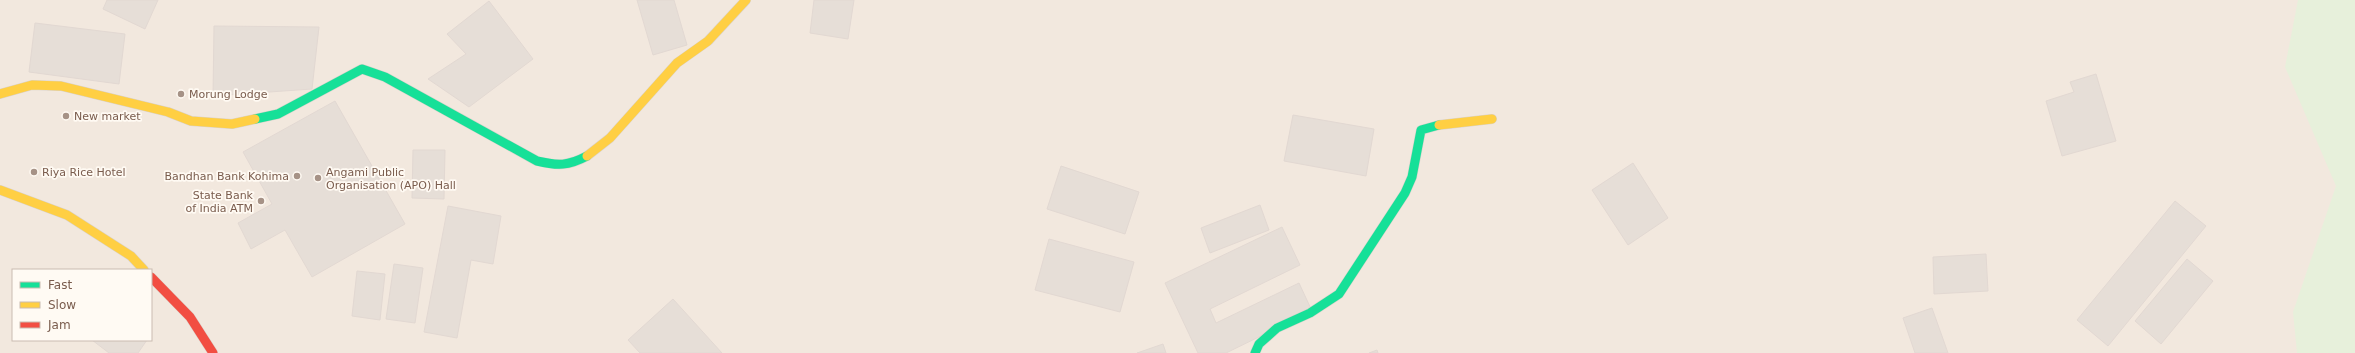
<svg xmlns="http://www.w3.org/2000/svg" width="2355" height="353" viewBox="0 0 2355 353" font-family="'DejaVu Sans',sans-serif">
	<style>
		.residential { fill: #f2e8de; fill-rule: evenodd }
		.green { fill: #e7f0db }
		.building { fill: #e6ded7; stroke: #e2d8d2 }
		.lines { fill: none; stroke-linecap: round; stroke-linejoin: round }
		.fast-casing { stroke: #d9d2cb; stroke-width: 10 }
		.slow-casing { stroke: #d9d2cb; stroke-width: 10 }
		.jam-casing { stroke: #d9d2cb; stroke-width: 10 }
		.fast { stroke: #16e098; stroke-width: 9 }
		.slow { stroke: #ffcf43; stroke-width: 9 }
		.jam { stroke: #f24e42; stroke-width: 9 }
		.poi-dot { fill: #a69286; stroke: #fffaf3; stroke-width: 1.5 }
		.labels { text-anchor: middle; stroke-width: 3.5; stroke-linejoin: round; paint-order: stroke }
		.poi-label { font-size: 11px; fill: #7a5c4d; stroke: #fffaf3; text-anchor: start }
	</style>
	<rect width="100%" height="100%" fill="#f9f5f0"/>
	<path class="residential" d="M0 0H2355V353H0ZM13 270H151V340H13Z"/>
	<path class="green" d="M2298 0H2355V353H2297L2293 312 2336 186 2285 67Z"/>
	<path class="building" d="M107 0H158L145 29 103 9Z
		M637 0H674L687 45 653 55Z
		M814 0H854L848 39 810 33Z
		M489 1 533 59 469 107 428 79 466 54 447 34Z
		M35 23 125 34 119 84 29 72Z
		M214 26 319 27 312 89 213 96Z
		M2096 74 2116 141 2062 156 2046 101 2074 92 2070 82Z
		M335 101 405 224 312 277 285 230 251 249 238 223 272 204 243 152Z
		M1293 115 1374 129 1366 176 1284 161Z
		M413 150H445L444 199 412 198Z
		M1633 163 1668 218 1628 245 1592 190Z
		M1061 166 1139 192 1125 234 1047 209Z
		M2175 201 2206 226 2108 346 2077 320Z
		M1260 205 1269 230 1210 253 1201 228Z
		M448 206 501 216 493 264 471 260 457 338 424 332Z
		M1282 227 1300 265 1210 309 1216 323 1299 283 1312 311 1226 353H1198L1165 283Z
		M1049 239 1134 262 1120 312 1035 290Z
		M1986 254 1988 291 1934 294 1933 257Z
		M2187 259 2213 281 2161 344 2135 321Z
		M394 264 423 268 415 323 386 319Z
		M357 271 385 274 380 320 352 316Z
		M673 299 722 353H640L628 340Z
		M1932 308 1948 353H1915L1903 318Z
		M92 340H147L138 353H109Z
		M1163 344 1166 353H1137Z
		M1377 350 1378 353H1369Z"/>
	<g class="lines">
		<defs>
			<path id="fast" d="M255 119 278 114 362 69 385 77 537 161C558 166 568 166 587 156
				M1255 353 1259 344 1277 328 1310 313 1339 294 1405 193 1412 177 1421 130 1439 125"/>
			<path id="slow" d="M0 94 32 85 61 86 168 112 191 121 232 124 255 119
				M1439 125 1492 119
				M587 156 610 138 677 63 708 41 746 0
				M0 190 67 215 131 256 144 270"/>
			<path id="jam" d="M151 277 190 317 213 353"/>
		</defs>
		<use href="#fast" class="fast-casing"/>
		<use href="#slow" class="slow-casing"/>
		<use href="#jam" class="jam-casing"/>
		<use href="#fast" class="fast"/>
		<use href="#slow" class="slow"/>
		<use href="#jam" class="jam"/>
	</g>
	<g class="poi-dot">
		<circle cx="181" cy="94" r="4"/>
		<circle cx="66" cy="116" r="4"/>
		<circle cx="34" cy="172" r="4"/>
		<circle cx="297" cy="176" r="4"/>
		<circle cx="318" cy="178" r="4"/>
		<circle cx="261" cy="201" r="4"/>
	</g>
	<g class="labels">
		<g class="poi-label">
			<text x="189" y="98">Morung Lodge</text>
			<text x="74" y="120">New market</text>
			<text x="42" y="176">Riya Rice Hotel</text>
			<text x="326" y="176">Angami Public<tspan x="326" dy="13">Organisation (APO) Hall</tspan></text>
			<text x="289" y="180" text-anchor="end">Bandhan Bank Kohima</text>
			<text x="253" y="199" text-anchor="end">State Bank<tspan x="253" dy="13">of India ATM</tspan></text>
		</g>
	</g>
	<rect x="12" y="269" width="140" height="72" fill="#fffaf3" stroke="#cabbb1"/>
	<rect x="20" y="282" width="20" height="6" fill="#16e098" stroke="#cabbb1"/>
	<text x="48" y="289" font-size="12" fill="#7a5c4d">Fast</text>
	<rect x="20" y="302" width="20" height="6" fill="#ffcf43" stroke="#cabbb1"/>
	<text x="48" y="309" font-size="12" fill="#7a5c4d">Slow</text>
	<rect x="20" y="322" width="20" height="6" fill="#f24e42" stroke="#cabbb1"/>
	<text x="48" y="329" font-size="12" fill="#7a5c4d">Jam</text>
</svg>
